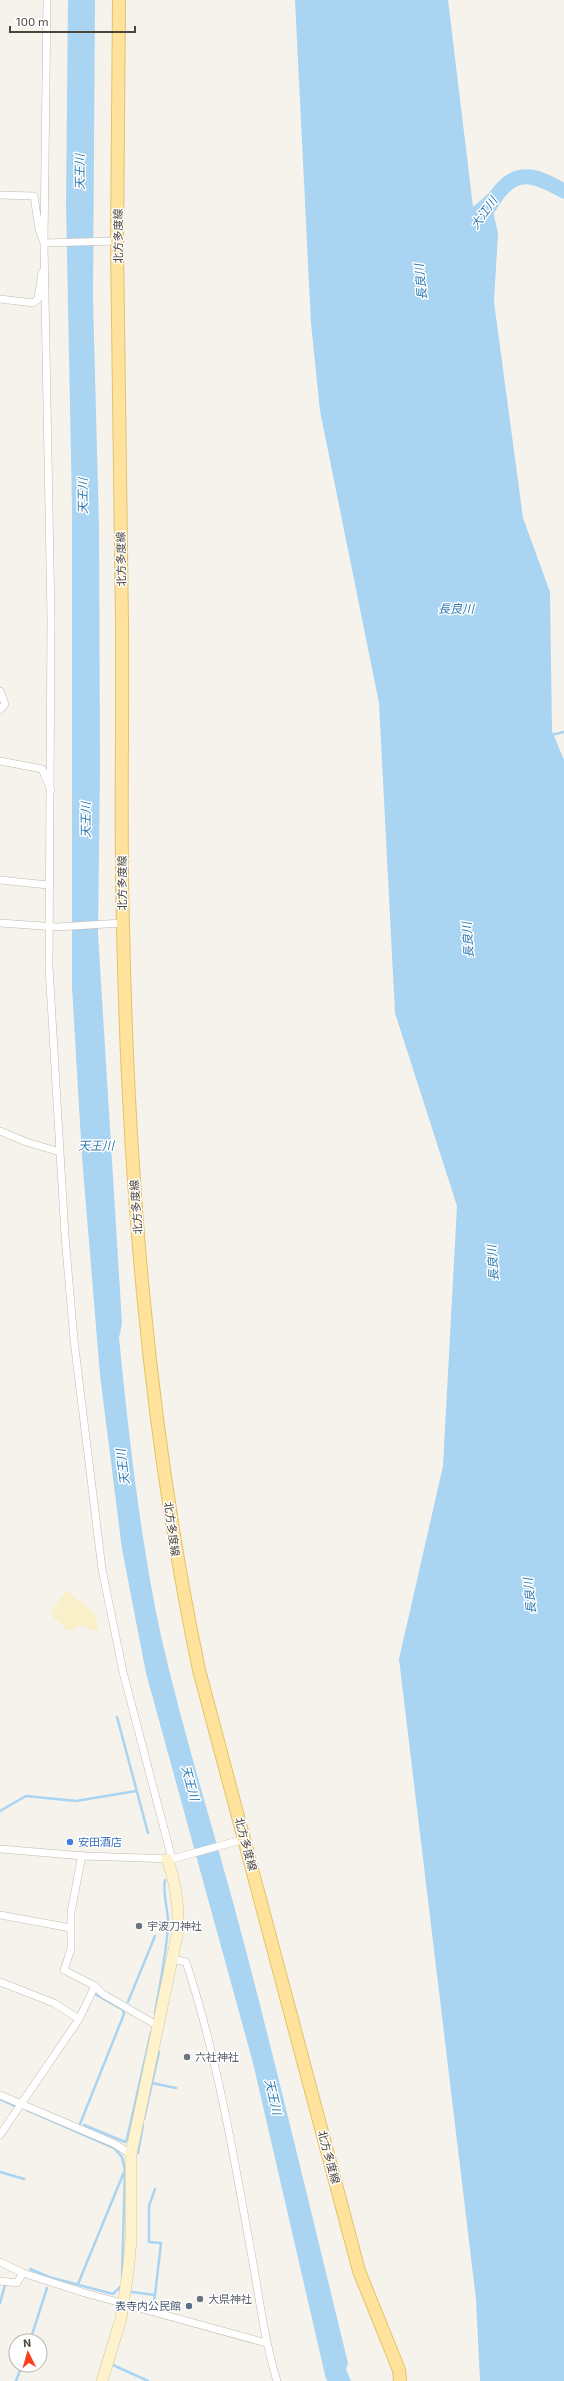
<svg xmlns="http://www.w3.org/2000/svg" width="564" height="2381" viewBox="0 0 564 2381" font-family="'Exo 2','Noto Sans JP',sans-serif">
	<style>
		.sand { fill: #f9efc9 }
		.water { fill: #a9d4f2 }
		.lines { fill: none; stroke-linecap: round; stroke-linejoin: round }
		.stream { stroke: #a9d4f2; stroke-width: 2.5 }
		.river { stroke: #a9d4f2; stroke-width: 15 }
		.street-casing { stroke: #c2bbae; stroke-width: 8 }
		.secondary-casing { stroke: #d6c79b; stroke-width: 12 }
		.primary-casing { stroke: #e6c16a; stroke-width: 14 }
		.street { stroke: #fff; stroke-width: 7 }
		.secondary { stroke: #fff3cd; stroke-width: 11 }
		.primary { stroke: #ffe39c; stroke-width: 12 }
		.shop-dot { fill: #3f7fe0; stroke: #fff; stroke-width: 1.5 }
		.worship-dot { fill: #6b7280; stroke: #fff; stroke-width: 1.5 }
		.service-dot { fill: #5c6f8a; stroke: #fff; stroke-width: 1.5 }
		.labels { text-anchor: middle; stroke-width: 3; stroke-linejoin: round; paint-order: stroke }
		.street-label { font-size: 11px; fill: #4b4439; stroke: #fff }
		.shop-label { font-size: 11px; fill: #366cbe; stroke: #fff; text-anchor: start }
		.worship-label { font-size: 11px; fill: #5b616d; stroke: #fff; text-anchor: start }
		.service-label { font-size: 11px; fill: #4e5e75; stroke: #fff; text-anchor: end }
		.water-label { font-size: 12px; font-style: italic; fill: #2e7ab2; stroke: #fff }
	</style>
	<rect width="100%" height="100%" fill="#f6f3ec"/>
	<path class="sand" d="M66 1590 96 1615 98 1632 80 1625 68 1631 50 1614Z"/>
	<path class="water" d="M68 0H95L93 299 99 527 100 768 98 934 122 1323 119 1338C129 1438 140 1538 161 1636 185 1741 218 1843 245 1947 281 2085 314 2224 348 2363L346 2369 351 2381H327L325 2375 253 2063 146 1673 122 1549 100 1375 82 1157 72 987V507L66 204Z
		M295 0H448L473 207 489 193 498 233 494 302 523 518 550 592 552 731 564 760V2381H480L476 2299 399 1659 443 1466 457 1206 395 1013 379 703 320 411 311 323Z"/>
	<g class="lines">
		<path class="stream" d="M551 735 564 732
			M117 1717 148 1833
			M0 1811 26 1796 76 1801 136 1791
			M128 2002 155 1936
			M155 2013C160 1984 166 1955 168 1926 169 1911 162 1894 165 1880
			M152 2083 176 2088
			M0 2099 15 2106
			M27 2110 114 2148 122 2157 125 2170 122 2275
			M144 2119 159 2052
			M80 2124 124 2014 123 2010 95 1994
			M84 2125 125 2142 127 2139 151 2032
			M138 2153 143 2125
			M0 2172 24 2179
			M30 2269 49 2277 113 2294 121 2286
			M78 2284 124 2172
			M132 2292 155 2295 161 2243 149 2242V2206L155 2189
			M0 2303 5 2285H7
			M153 2306 155 2295
			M30 2341 47 2288
			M113 2365 148 2381
			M16 2381 22 2365"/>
		<path class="river" d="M480 220C488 211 492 200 500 191 520 166 542 179 564 191"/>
		<defs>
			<path id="street" d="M47 0 44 243 51 618 49 967 65 1236 74 1340 102 1569 123 1672 172 1859
				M0 195 34 196 39 229 44 243 117 241
				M0 299 33 303 38 299 42 272
				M0 691 5 704 0 710
				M0 761 42 769 51 790
				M0 880 48 885
				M0 923 57 927 122 923
				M0 1131 26 1142 60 1152
				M0 1849 84 1856 172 1859 245 1839
				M82 1855 71 1912V1949L64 1970 95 1986
				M0 1915 71 1928
				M173 1959 186 1962C218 2058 235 2164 253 2263 260 2303 265 2342 277 2381
				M0 1982 54 2003 79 2019
				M0 2095 113 2143 131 2154
				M0 2135 79 2019 95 1986 103 1994 158 2026
				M0 2262 23 2273 85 2293 266 2343
				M0 2281 17 2283 23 2273"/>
			<path id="secondary" d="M102 2381 121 2319 128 2272 131 2240V2154L178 1931C179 1906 176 1882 167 1859"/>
			<path id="primary" d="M119 0C119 81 117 163 117 244 118 370 121 497 122 623 123 724 120 825 123 926 128 1176 148 1426 199 1670L359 2271 399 2370 400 2381"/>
		</defs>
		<use href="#street" class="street-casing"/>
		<use href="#secondary" class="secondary-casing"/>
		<use href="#primary" class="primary-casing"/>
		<use href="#street" class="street"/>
		<use href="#secondary" class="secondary"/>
		<use href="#primary" class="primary"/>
	</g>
	<circle class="shop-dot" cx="70" cy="1842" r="4"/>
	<g class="worship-dot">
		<circle cx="139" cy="1926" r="4"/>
		<circle cx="187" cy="2057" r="4"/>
		<circle cx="200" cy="2299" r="4"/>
	</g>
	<circle class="service-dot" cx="189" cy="2306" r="4"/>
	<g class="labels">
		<g class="street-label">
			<text transform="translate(118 236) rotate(-90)" y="4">北方多度線</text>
			<text transform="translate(121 559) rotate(-91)" y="4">北方多度線</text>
			<text transform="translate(122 883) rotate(-90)" y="4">北方多度線</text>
			<text transform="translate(136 1207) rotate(-94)" y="4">北方多度線</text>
			<text transform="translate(172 1529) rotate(82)" y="4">北方多度線</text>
			<text transform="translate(246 1844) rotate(75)" y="4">北方多度線</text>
			<text transform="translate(329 2157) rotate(75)" y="4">北方多度線</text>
		</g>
		<g class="shop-label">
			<text x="78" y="1846">安田酒店</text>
		</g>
		<g class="worship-label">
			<text x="147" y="1930">宇波刀神社</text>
			<text x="195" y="2061">六社神社</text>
			<text x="208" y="2303">大県神社</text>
		</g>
		<g class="service-label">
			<text x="181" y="2310">表寺内公民館</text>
		</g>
		<g class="water-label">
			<text transform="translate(80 172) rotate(-90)" y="4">天王川</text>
			<text transform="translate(484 213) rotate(-54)" y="4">大江川</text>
			<text transform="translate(421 282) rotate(-96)" y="4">長良川</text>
			<text transform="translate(83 496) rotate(-90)" y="4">天王川</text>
			<text x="456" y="613">長良川</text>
			<text transform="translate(86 820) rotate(-90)" y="4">天王川</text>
			<text transform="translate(468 940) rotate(-94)" y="4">長良川</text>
			<text x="96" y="1150">天王川</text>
			<text transform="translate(493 1263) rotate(-94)" y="4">長良川</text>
			<text transform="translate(123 1467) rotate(-97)" y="4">天王川</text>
			<text transform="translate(530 1596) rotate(-96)" y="4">長良川</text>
			<text transform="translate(190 1783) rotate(75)" y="4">天王川</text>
			<text transform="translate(273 2097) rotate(77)" y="4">天王川</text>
		</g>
	</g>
	<g transform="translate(28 2353) rotate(355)"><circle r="19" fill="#ffffff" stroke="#b7b4b0"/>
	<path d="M0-3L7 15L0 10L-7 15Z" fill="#fc3f1d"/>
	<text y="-6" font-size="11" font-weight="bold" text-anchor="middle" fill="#4b4439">N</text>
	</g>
	<path d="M10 26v6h125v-6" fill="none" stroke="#4b4439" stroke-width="2"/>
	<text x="16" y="26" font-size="12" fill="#4b4439" stroke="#ffffff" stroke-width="3" paint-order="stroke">100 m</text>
</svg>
